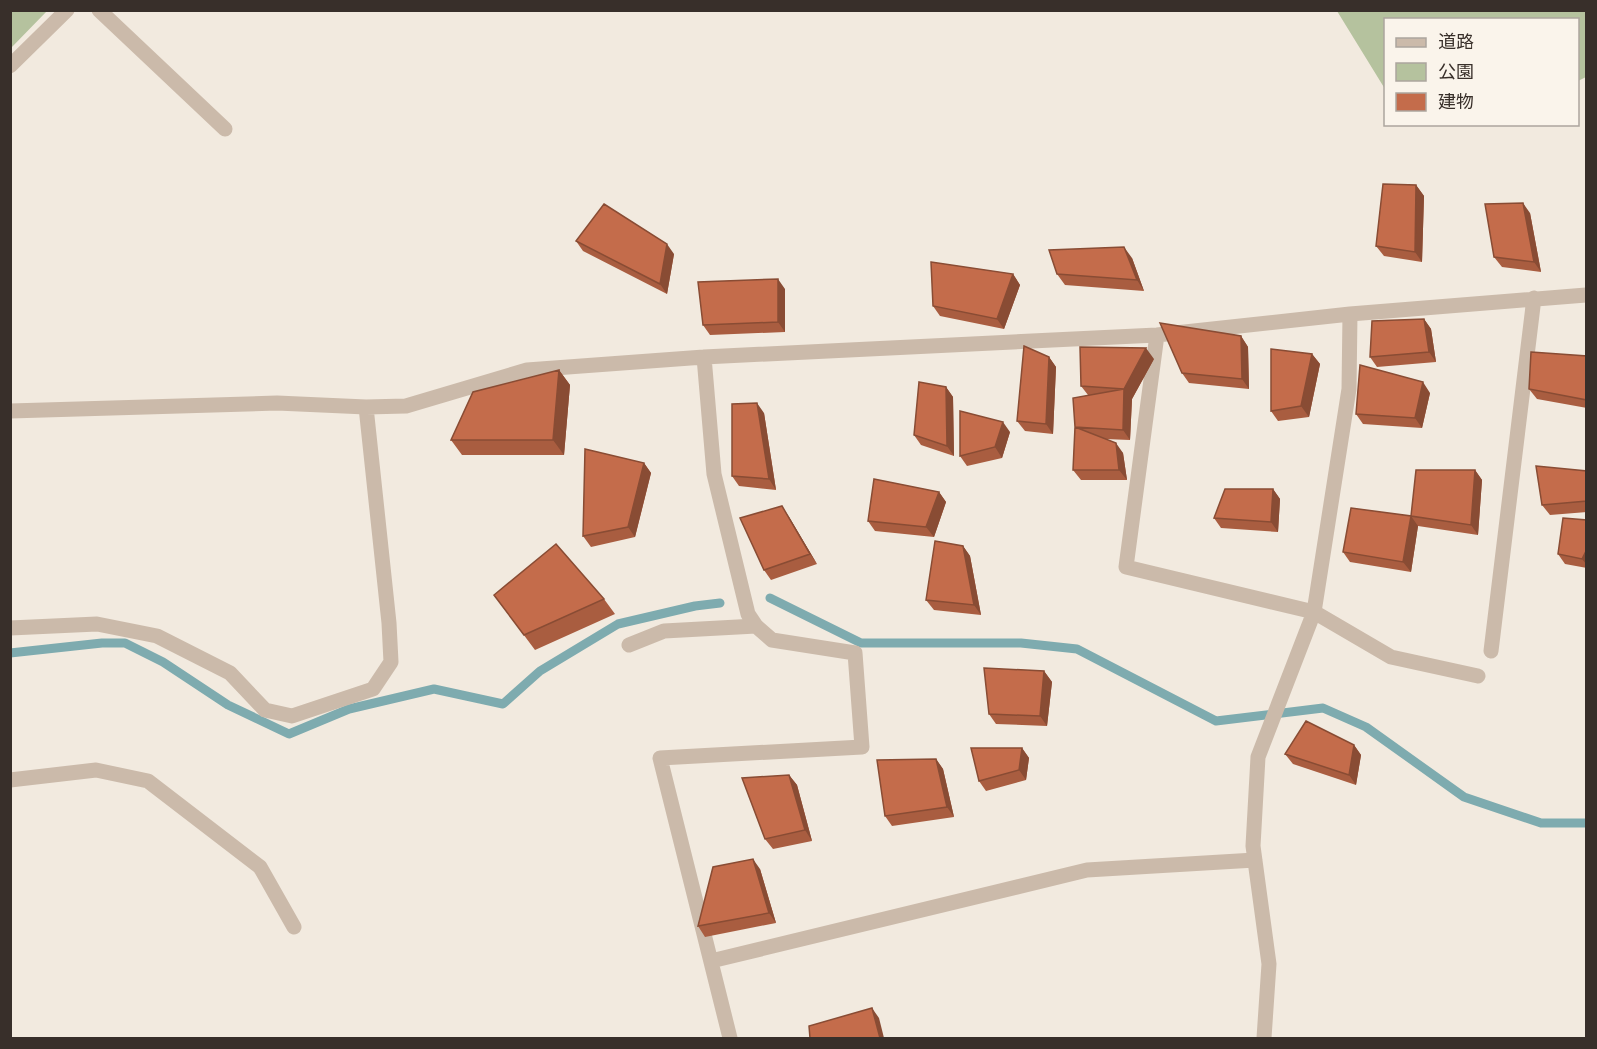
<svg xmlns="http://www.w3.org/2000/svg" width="1597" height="1049" viewBox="0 0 1597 1049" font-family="Poppins,'Noto Sans JP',sans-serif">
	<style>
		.green { fill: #b5c29e }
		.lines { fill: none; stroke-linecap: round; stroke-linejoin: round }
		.stream { stroke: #7eabaf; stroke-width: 9 }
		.minor { stroke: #cbbaaa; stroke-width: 15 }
		.wall { fill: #a95d40 }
		.shaded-wall { fill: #894c34 }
		.building { fill: #c46c4b; stroke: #894c34; stroke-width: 1.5 }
	</style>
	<rect width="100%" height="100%" fill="#f2eadf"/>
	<path class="green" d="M11 10 47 11 11 48 10 11Z
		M1337 11H1586V77L1578 81V20H1386L1385 89Z"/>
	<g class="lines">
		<path class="stream" d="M770 598 861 643H1021L1077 649 1216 721 1323 708 1366 727 1464 797 1541 823H1586
			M10 653 102 643H125L163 662 228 705 289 734 349 709 434 689 503 704 540 671 618 624 695 606 720 603"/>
		<path class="minor" d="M99 10 225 129
			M10 66 67 10
			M1157 335 1126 567 1314 612 1391 657 1478 676
			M704 357 714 474 748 614 756 626 772 640 855 653 862 747 660 758 730 1038
			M10 411 277 403 366 407 406 406 527 370 704 357 1157 335 1350 314 1586 295
			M10 628 97 624 157 636 230 673 265 710 292 716 373 689 391 662 389 623 366 407
			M629 645 664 631 756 626
			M1491 651 1534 298
			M10 780 96 770 148 781 260 867 294 927
			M711 961 1087 870 1255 860
			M1264 1038 1269 964 1253 846 1258 757 1314 612 1349 389 1350 314"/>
	</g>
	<path class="wall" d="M1416 185 1424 196 1422 262 1384 256 1376 246Z
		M1530 213 1541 272 1502 267 1494 257Z
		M576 241 674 254 667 294 583 251Z
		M1132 258 1144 291 1065 285 1057 274Z
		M1013 274 1020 285 1004 329 940 316 933 306Z
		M785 289V332L710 335 703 325Z
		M1424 319 1431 329 1436 362 1377 367 1370 357Z
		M1241 336 1248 347 1249 389 1189 383 1182 373Z
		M1312 354 1320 364 1309 417 1278 421 1271 411Z
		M1587 356V408L1537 399 1529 389Z
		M1049 357 1056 367 1053 434 1025 431 1017 421Z
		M1154 359 1132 399 1130 440 1105 439 1123 453 1127 480H1081L1073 470 1075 427 1088 395 1081 386Z
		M559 370 570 385 564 455H462L451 440Z
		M946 387 953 397 954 456 921 445 914 435Z
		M1430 393 1422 428 1363 424 1356 414Z
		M764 413 776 490 739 486 732 476Z
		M1010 432 1002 458 967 466 960 456Z
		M644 463 651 473 635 537 591 547 583 536Z
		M1475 470 1482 480 1478 535 1418 526 1411 516Z
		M1587 471V512L1550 515 1542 505Z
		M1273 489 1280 499 1278 532 1221 528 1214 518Z
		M939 492 946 502 934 537 875 531 868 521Z
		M1411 516 1418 526 1411 572 1350 562 1343 552Z
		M789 517 817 564 771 580 764 570Z
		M1587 520V568L1565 564 1558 554Z
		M963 546 970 556 981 615 934 610 926 600Z
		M494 595 604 599 615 614 535 650Z
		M1044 671 1052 682 1047 726 996 724 989 714Z
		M1354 745 1361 755 1356 785 1293 764 1285 754Z
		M1022 748 1029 758 1026 780 986 791 979 781Z
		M936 759 943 769 954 817 892 826 885 816Z
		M789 775 797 785 812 841 773 849 765 839Z
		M760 869 776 923 705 937 698 926Z"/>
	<path class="shaded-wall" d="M1416 185 1424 196 1422 262 1415 252Z
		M1523 203 1530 213 1541 272 1534 262Z
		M667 244 674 254 667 294 660 284Z
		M1124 247 1132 258 1144 291 1137 280Z
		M1013 274 1020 285 1004 329 997 319Z
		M778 279 785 289V332L778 322Z
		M1424 319 1431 329 1436 362 1429 352Z
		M1241 336 1248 347 1249 389 1242 379Z
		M1146 348 1154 359 1132 399 1130 440 1123 430 1124 389Z
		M1312 354 1320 364 1309 417 1301 406Z
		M1049 357 1056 367 1053 434 1046 424Z
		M559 370 570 385 564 455 553 440Z
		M1423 382 1430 393 1422 428 1415 418Z
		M946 387 953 397 954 456 947 446Z
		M757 403 764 413 776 490 769 479Z
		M1003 422 1010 432 1002 458 995 447Z
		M1116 443 1123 453 1127 480 1119 470Z
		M644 463 651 473 635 537 628 527Z
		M1475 470 1482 480 1478 535 1471 525Z
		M1273 489 1280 499 1278 532 1271 522Z
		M939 492 946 502 934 537 926 527Z
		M782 506 789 517 817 564 810 554Z
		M1411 516 1418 526 1411 572 1403 562Z
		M963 546 970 556 981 615 974 605Z
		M1587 549V565L1582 559Z
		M1044 671 1052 682 1047 726 1040 716Z
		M1354 745 1361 755 1356 785 1349 775Z
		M1022 748 1029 758 1026 780 1019 770Z
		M936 759 943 769 954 817 947 807Z
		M789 775 797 785 812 841 805 830Z
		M753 859 760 869 776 923 769 913Z
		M872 1008 879 1018 884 1038H880Z"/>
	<path class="building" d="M1383 184 1416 185 1415 252 1376 246Z
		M1523 203 1534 262 1494 257 1485 204Z
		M604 204 667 244 660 284 576 241Z
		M1124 247 1137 280 1057 274 1049 250Z
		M931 262 1013 274 997 319 933 306Z
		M778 279V322L703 325 698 282Z
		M1424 319 1429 352 1370 357 1372 321Z
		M1160 323 1241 336 1242 379 1182 373Z
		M1024 346 1049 357 1046 424 1017 421Z
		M1080 347 1146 348 1124 389 1081 386Z
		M1271 349 1312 354 1301 406 1271 411Z
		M1531 352 1587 356V400L1529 389Z
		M1360 365 1423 382 1415 418 1356 414Z
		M559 370 553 440H451L473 392Z
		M919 382 946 387 947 446 914 435Z
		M1124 389 1123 430 1075 427 1116 443 1119 470H1073L1075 427 1073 398Z
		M757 403 769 479 732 476V404Z
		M960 411 1003 422 995 447 960 456Z
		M585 449 644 463 628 527 583 536Z
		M1536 466 1587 471V501L1542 505Z
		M1416 470H1475L1471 525 1411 516Z
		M874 479 939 492 926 527 868 521Z
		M1225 489H1273L1271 522 1214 518Z
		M782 506 810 554 764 570 740 518Z
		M1351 508 1411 516 1403 562 1343 552Z
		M1563 518 1587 520V549L1582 559 1558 554Z
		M935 541 963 546 974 605 926 600Z
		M556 544 604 599 524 635 494 595Z
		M984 668 1044 671 1040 716 989 714Z
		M1306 721 1354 745 1349 775 1285 754Z
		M971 748H1022L1019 770 979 781Z
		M936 759 947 807 885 816 877 760Z
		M789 775 805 830 765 839 742 778Z
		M753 859 769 913 698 926 713 867Z
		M872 1008 880 1038H810L809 1026Z"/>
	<rect width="1597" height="1049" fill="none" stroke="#382f2a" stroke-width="24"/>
	<rect x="1384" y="18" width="195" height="108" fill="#faf4eb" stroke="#aca59e" stroke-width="1.5"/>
	<rect x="1396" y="38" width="30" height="9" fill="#cbbaaa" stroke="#aca59e" stroke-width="1.5"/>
	<text x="1438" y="48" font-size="18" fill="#382f2a">道路</text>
	<rect x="1396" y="63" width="30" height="18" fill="#b5c29e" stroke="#aca59e" stroke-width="1.5"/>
	<text x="1438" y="78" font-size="18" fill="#382f2a">公園</text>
	<rect x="1396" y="93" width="30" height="18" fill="#c46c4b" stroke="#aca59e" stroke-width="1.5"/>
	<text x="1438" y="108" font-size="18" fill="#382f2a">建物</text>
</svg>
